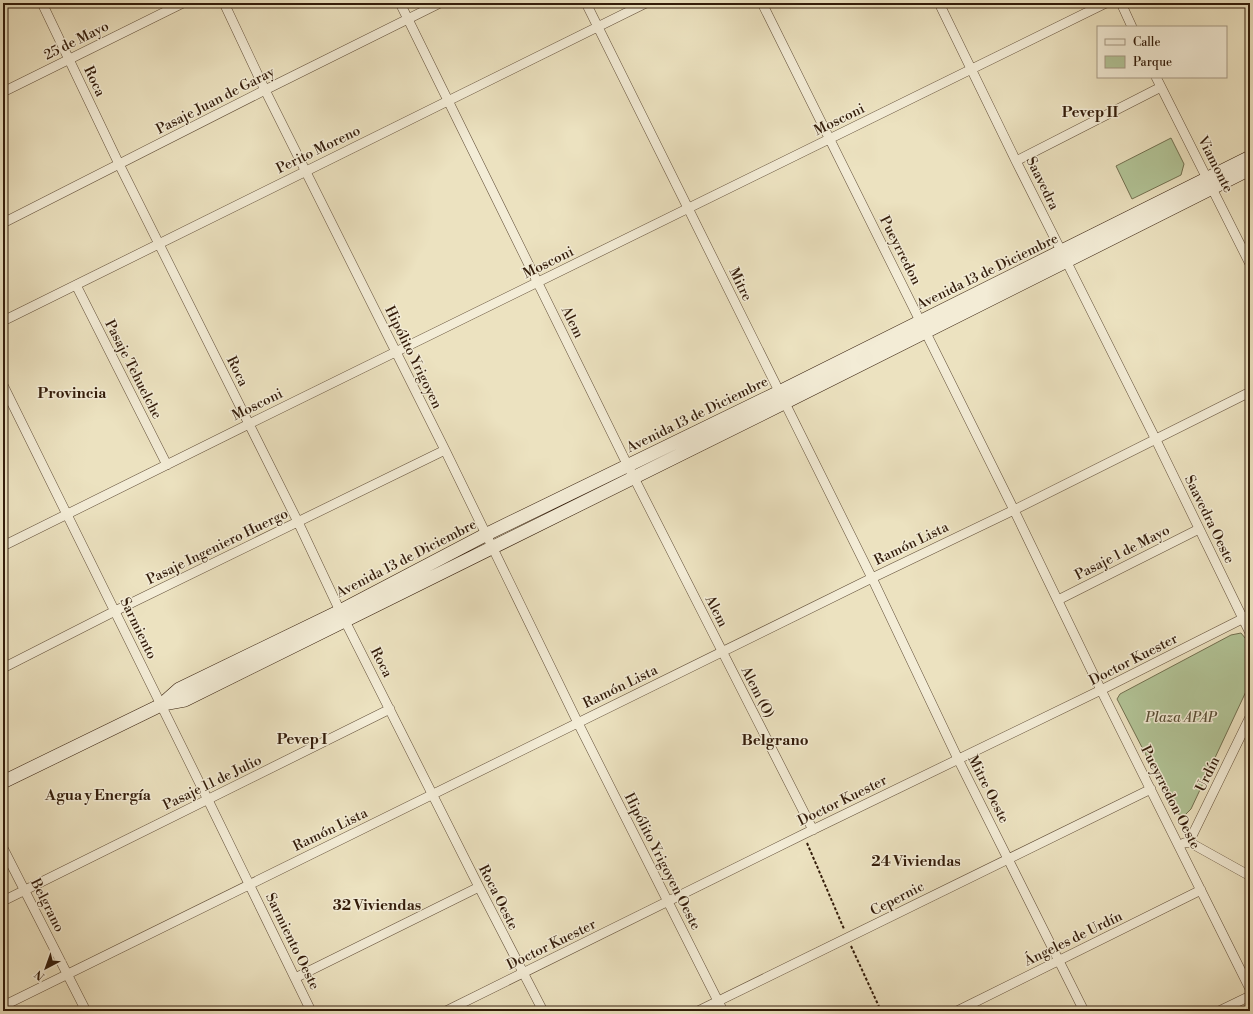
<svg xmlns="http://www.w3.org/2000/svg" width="1253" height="1014" viewBox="0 0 1253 1014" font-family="'Libre Bodoni',serif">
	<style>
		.green { fill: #b2c497; stroke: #727050 }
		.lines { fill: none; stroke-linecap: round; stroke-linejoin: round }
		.street-casing { stroke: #614e38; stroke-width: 10 }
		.secondary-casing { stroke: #331c0a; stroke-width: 14 }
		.path { stroke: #331c0a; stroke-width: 2; stroke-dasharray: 3 2; stroke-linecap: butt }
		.street { stroke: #f3ecd6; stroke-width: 9 }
		.secondary { stroke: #f3ecd6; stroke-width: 13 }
		.labels { text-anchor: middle; stroke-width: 3; stroke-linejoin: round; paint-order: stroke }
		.street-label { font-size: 14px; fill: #331c0a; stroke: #f3ecd6 }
		.park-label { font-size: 14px; font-style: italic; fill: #594e34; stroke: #f3ecd6 }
		.neighbourhood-label { font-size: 15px; font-weight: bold; fill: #331c0a; stroke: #f3ecd6 }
	</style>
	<rect width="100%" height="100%" fill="#ece2c0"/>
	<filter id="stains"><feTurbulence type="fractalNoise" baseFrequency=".005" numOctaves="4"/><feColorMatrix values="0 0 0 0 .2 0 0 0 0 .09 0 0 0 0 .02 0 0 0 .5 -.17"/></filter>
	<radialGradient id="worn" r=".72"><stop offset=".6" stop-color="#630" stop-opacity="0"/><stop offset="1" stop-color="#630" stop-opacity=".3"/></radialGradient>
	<path class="green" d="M1171 138 1184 164 1181 175 1132 199 1116 166Z
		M1241 633 1250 644V683L1191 809 1184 816 1176 813 1117 699 1120 694 1231 635Z"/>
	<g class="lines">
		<defs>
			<path id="street" d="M42 3 119 164 298 522 340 611 479 887 543 1011
				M224 3 265 90 445 450 578 723 723 1011
				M400 3 628 466 813 830
				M586 3 872 578 958 759 1084 1011
				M762 3 1014 510 1101 690 1250 989
				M939 3 1016 161 1155 438 1250 633
				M1121 3 1132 27
				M1156 77 1250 264
				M3 92 183 3
				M1016 161 1161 87
				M3 223 265 90 440 3
				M76 285 167 465
				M3 321 646 3
				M3 385 208 800 311 1011
				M3 546 249 424 1106 3
				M1058 600 1199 529
				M3 668 115 611 445 450
				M1189 842 1250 717
				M1184 843 1189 842 1250 876
				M3 848 86 1011
				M3 901 390 709
				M295 978 479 887
				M3 1006 872 578 1014 510 1250 392
				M446 1011 804 834 1101 690 1250 615
				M698 1011 1151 789
				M957 1011 1201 890
				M1219 1011 1250 996"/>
			<path id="secondary" d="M163 704 185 700 784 403 1250 169
				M3 782 161 705 179 689 340 611 485 535 779 392 1250 157"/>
		</defs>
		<use href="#street" class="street-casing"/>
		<use href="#secondary" class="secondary-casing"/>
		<path class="path" d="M807 843 844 929
			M851 946 881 1011"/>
		<use href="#street" class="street"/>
		<use href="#secondary" class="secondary"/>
	</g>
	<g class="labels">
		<g class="street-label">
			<text transform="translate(76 40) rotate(-26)" y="5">25 de Mayo</text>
			<text transform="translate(95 81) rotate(65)" y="5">Roca</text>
			<text transform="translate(215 100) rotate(-27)" y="5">Pasaje Juan de Garay</text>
			<text transform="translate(839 119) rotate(-26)" y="5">Mosconi</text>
			<text transform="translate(318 149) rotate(-26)" y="5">Perito Moreno</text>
			<text transform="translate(1216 164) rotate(63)" y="5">Viamonte</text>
			<text transform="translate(1043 183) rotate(64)" y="5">Saavedra</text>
			<text transform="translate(901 250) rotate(63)" y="5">Pueyrredon</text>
			<text transform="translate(548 262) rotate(-26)" y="5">Mosconi</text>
			<text transform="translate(987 271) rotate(-26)" y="5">Avenida 13 de Diciembre</text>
			<text transform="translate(741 284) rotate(64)" y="5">Mitre</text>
			<text transform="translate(573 322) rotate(64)" y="5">Alem</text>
			<text transform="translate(414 357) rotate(64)" y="5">Hipólito Yrigoyen</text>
			<text transform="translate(134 369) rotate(63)" y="5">Pasaje Tehuelche</text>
			<text transform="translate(238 371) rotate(64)" y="5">Roca</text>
			<text transform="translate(257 404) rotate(-26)" y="5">Mosconi</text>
			<text transform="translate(697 414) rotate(-26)" y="5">Avenida 13 de Diciembre</text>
			<text transform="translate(1210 519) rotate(64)" y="5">Saavedra Oeste</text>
			<text transform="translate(911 543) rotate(-26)" y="5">Ramón Lista</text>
			<text transform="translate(217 546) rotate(-26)" y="5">Pasaje Ingeniero Huergo</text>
			<text transform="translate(1122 552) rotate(-27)" y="5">Pasaje 1 de Mayo</text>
			<text transform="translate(406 558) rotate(-27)" y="5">Avenida 13 de Diciembre</text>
			<text transform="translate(717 611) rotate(63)" y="5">Alem</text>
			<text transform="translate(139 628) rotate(64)" y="5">Sarmiento</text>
			<text transform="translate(1133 659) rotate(-27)" y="5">Doctor Kuester</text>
			<text transform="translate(382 662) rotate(63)" y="5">Roca</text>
			<text transform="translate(620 686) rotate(-26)" y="5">Ramón Lista</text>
			<text transform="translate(758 692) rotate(63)" y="5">Alem (O)</text>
			<text transform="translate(1207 774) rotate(-64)" y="5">Urdín</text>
			<text transform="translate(212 782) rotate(-26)" y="5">Pasaje 11 de Julio</text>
			<text transform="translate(989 789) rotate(63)" y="5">Mitre Oeste</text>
			<text transform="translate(1171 797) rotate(63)" y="5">Pueyrredon Oeste</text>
			<text transform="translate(842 800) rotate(-26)" y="5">Doctor Kuester</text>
			<text transform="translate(330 829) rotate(-26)" y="5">Ramón Lista</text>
			<text transform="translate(663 861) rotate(63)" y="5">Hipólito Yrigoyen Oeste</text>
			<text transform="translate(499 897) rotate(63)" y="5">Roca Oeste</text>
			<text transform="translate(897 898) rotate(-27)" y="5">Cepernic</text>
			<text transform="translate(48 905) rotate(63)" y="5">Belgrano</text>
			<text transform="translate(1073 938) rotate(-26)" y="5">Ángeles de Urdín</text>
			<text transform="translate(293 941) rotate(64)" y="5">Sarmiento Oeste</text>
			<text transform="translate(551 944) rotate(-26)" y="5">Doctor Kuester</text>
		</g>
		<g class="park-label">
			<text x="1181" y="722">Plaza APAP</text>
		</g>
		<g class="neighbourhood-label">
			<text x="1090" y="117">Pevep II</text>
			<text x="72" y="398">Provincia</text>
			<text x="302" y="744">Pevep I</text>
			<text x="775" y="745">Belgrano</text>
			<text x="98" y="800">Agua y Energía</text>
			<text x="916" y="866">24 Viviendas</text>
			<text x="377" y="910">32 Viviendas</text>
		</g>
	</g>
	<rect width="1253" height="1014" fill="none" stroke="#ece2c0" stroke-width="16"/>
	<rect x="4" y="4" width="1245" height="1006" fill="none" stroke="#331c0a" stroke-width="2"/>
	<rect x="8" y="8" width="1237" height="998" fill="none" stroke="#331c0a"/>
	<rect x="1097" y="26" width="130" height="52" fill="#f3ecd6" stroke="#a69984"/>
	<rect x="1105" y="39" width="20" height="6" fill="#f3ecd6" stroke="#a69984"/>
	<text x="1133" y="46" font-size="12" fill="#331c0a">Calle</text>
	<rect x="1105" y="56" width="20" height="12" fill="#b2c497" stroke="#a69984"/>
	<text x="1133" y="66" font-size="12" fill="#331c0a">Parque</text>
	<g transform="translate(46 968) rotate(221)" stroke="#f3ecd6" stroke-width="3" paint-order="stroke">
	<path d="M0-3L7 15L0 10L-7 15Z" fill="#331c0a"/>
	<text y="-6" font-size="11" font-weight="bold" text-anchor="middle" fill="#331c0a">N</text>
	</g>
	<rect width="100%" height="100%" filter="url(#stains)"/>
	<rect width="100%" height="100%" fill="url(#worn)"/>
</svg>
